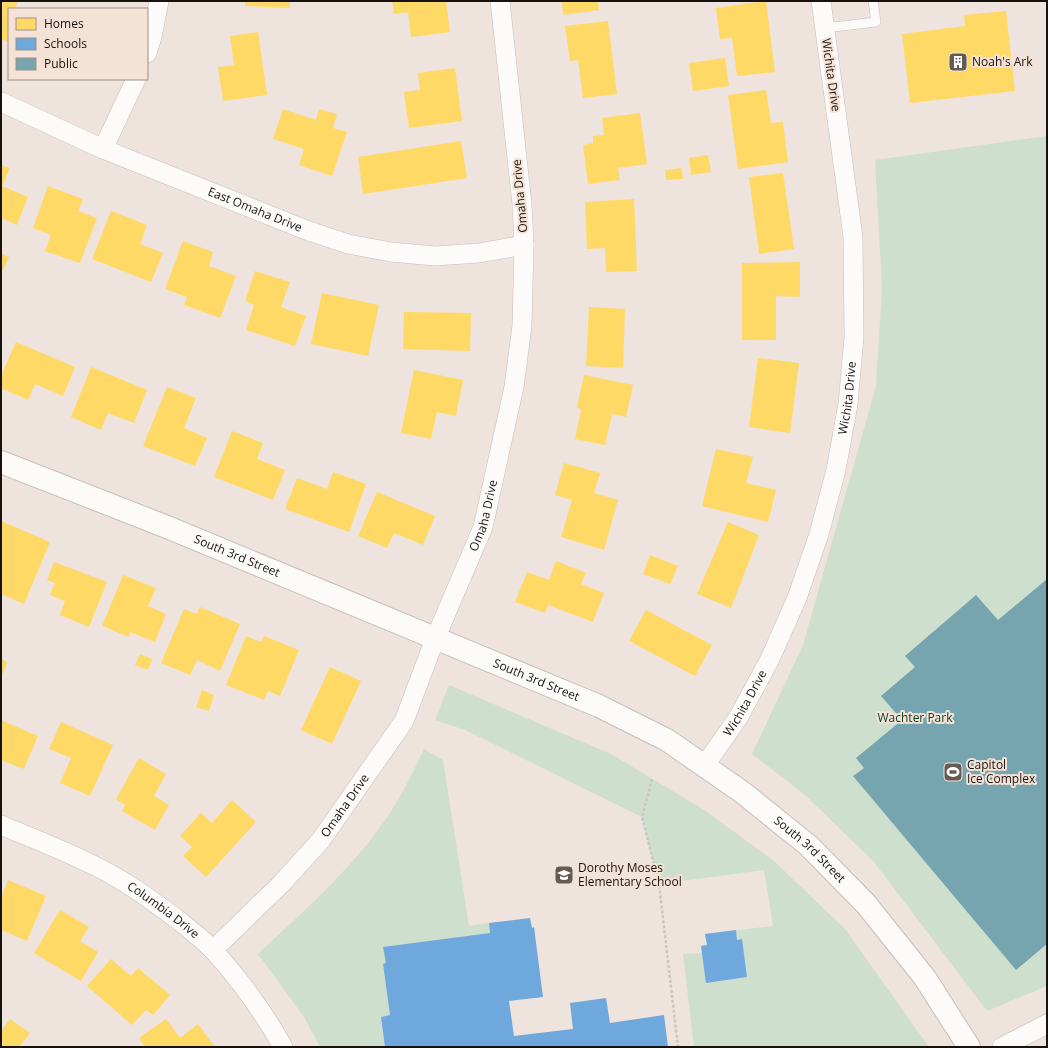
<svg xmlns="http://www.w3.org/2000/svg" width="1048" height="1048" viewBox="0 0 1048 1048" font-family="'Open Sans',sans-serif">
	<style>
		.green { fill: #cee0cd }
		.homes { fill: #ffd966 }
		.schools { fill: #6fa8dc }
		.public { fill: #76a5af }
		.lines { fill: none; stroke-linecap: round; stroke-linejoin: round }
		.service-casing { stroke: #c7beba; stroke-width: 10 }
		.minor-casing { stroke: #c7beba; stroke-width: 20 }
		.tertiary-casing { stroke: #c7beba; stroke-width: 24 }
		.path { stroke: #cac6c4; stroke-width: 2.5; stroke-dasharray: 3 2; stroke-linecap: butt }
		.service { stroke: #fcfbfa; stroke-width: 9 }
		.minor { stroke: #fcfbfa; stroke-width: 19 }
		.tertiary { stroke: #fcfbfa; stroke-width: 22 }
		.labels { text-anchor: middle; stroke-width: 4; stroke-linejoin: round; paint-order: stroke }
		.poi-label { font-size: 12px; fill: #18120e; stroke: #f5e2d6; text-anchor: start }
		.street-label { font-size: 12px; fill: #18120e; stroke: #f5e2d6 }
		.park-label { font-size: 12px; fill: #003f1e; stroke: #f5e2d6 }
	</style>
	<rect width="100%" height="100%" fill="#eee3dd"/>
	<path class="green" d="M1047 136V986L987 1011 874 862 805 795 752 754 803 645 876 386 882 288 875 160Z
		M449 685 611 754 706 811 774 861 845 929 929 1047H694L683 954 702 953 701 946 707 945 705 934 773 926 764 870 659 884 642 817 465 730 435 720Z
		M424 749 443 760 469 926 489 923 490 933 384 948 386 963 383 964 390 1015 381 1017 385 1047H320L304 1017 258 954C305 910 352 869 388 816 402 795 413 772 424 749Z"/>
	<path class="homes" d="M1 1H18L15 9H9V42L1 39Z
		M245 1H290V8L245 6Z
		M392 1H446L450 32 411 37 408 12 394 14Z
		M562 1H598L599 10 563 15Z
		M766 1 775 72 737 76 732 38 720 39 716 8Z
		M1006 11 1015 91 910 103 902 34 965 26 964 15Z
		M608 21 617 94 583 98 578 60 570 61 565 26Z
		M258 32 267 95 223 101 218 67 234 65 230 36Z
		M725 58 729 86 693 91 689 63Z
		M455 68 462 121 409 128 404 92 420 90 418 73Z
		M766 90 771 123 783 122 788 162 738 169 728 95Z
		M283 109 316 120 319 109 337 114 333 128 347 132 332 176 299 165 304 149 273 139Z
		M640 113 647 164 618 168 620 180 588 184 583 145 593 143V136L604 135 602 118Z
		M461 141 467 178 363 194 358 157Z
		M708 155 711 172 691 175 689 158Z
		M1 165 10 168 2 186 28 197 17 225 1 218Z
		M682 168 683 179 666 180 665 170Z
		M783 173 794 249 759 254 749 177Z
		M48 186 83 199 78 211 97 218 80 263 45 251 51 235 33 228Z
		M634 199 637 271 606 272 605 248 587 249 585 202Z
		M111 211 147 225 140 244 163 253 151 282 92 259Z
		M183 241 213 252 209 266 236 276 220 318 184 305 187 297 165 289Z
		M1 253 9 257 3 270 1 269Z
		M800 262V297L776 296V340H742V263Z
		M255 271 290 282 281 307 306 316 295 346 246 330 254 305 245 301Z
		M322 293 379 305 368 356 311 344Z
		M589 307 625 309 623 368 586 366Z
		M404 312 471 313 470 351 403 349Z
		M16 342 75 367 63 396 35 384 28 400 1 388V376Z
		M758 358 799 363 790 433 749 427Z
		M91 367 147 390 134 423 108 413 101 430 71 417Z
		M414 370 463 380 456 416 437 412 431 439 401 433Z
		M584 375 633 385 626 417 612 414 605 445 575 439 581 410 577 407Z
		M167 387 196 398 184 428 207 438 195 466 143 446Z
		M232 431 263 443 257 459 285 470 273 500 214 477Z
		M716 449 753 457 746 483 776 490 768 522 702 506Z
		M564 463 600 473 594 493 618 500 604 550 561 537 572 500 555 495Z
		M333 472 366 484 349 532 285 509 297 478 327 489Z
		M377 492 435 516 423 545 394 533 387 548 358 536Z
		M1 521 50 542 24 604 1 594Z
		M728 522 759 535 731 608 697 594Z
		M650 555 678 566 670 584 643 574Z
		M556 561 586 573 581 584 604 593 593 622 548 605 545 613 515 602 527 572 549 580Z
		M54 562 107 582 89 627 60 615 65 601 50 595 55 583 47 580Z
		M123 575 156 588 148 606 166 614 155 642 130 632 129 637 102 626Z
		M200 607 240 624 220 671 197 660 190 675 161 663 184 609 197 614Z
		M646 610 712 645 695 676 629 641Z
		M246 636 261 642 264 636 299 650 280 696 268 691 264 700 226 685Z
		M140 654 152 659 148 670 135 665Z
		M1 659 7 662 3 674 1 673Z
		M330 667 361 681 332 744 301 730Z
		M202 690 214 695 209 711 196 707Z
		M1 720 38 736 24 769 1 760Z
		M61 722 113 745 90 796 60 783 71 758 49 749Z
		M139 758 166 774 154 796 169 805 155 830 122 811 125 805 116 799Z
		M232 800 256 822 206 877 183 856 192 847 180 836 201 813 212 823Z
		M8 880 46 896 27 941 1 930V895L2 896Z
		M60 910 89 927 80 941 98 952 81 981 34 953Z
		M111 959 131 976 138 968 170 995 153 1015 146 1010 132 1025 87 986Z
		M10 1019 30 1033 19 1047H1V1031Z
		M166 1019 180 1038 198 1024 215 1047H145L139 1038Z"/>
	<path class="schools" d="M530 918 532 928 534 927 543 997 509 1001 514 1036 573 1029 570 1003 606 998 610 1023 664 1015 668 1047H385L381 1017 390 1015 383 964 386 963 383 947 490 933 489 923Z
		M736 930 737 940 742 939 747 977 706 983 701 946 707 945 705 934Z"/>
	<path class="public" d="M1047 579V944L1016 970 853 776 864 768 856 758 902 720 881 696 915 667 905 656 976 595 998 620Z"/>
	<g class="lines">
		<defs>
			<path id="service" d="M825 28 876 22 873 1"/>
			<g id="minor">
				<path d="M147 53 152 37 159 1"/>
				<path id="s1" d="M1 102 103 149 306 230 348 244 391 252 435 256 479 253 524 245"/>
				<path d="M103 149 136 79"/>
				<path id="s2" d="M705 765 738 718 770 659 797 598 819 534 836 470 848 404 854 337 853 237 821 1"/>
				<path id="s3" d="M1 825C32 838 63 850 93 865 125 880 154 902 182 923 192 932 205 941 214 951 240 980 264 1013 283 1047"/>
				<path id="s4" d="M213 950 281 884 321 840 404 721 435 639 483 527 514 387 522 326 524 245 522 204 500 1"/>
				<path d="M1002 1047 1047 1024"/>
			</g>
			<g id="tertiary">
				<path id="s5" d="M1 462 167 527 599 706 667 740 742 792 808 845 866 904 925 978 969 1047"/>
			</g>
		</defs>
		<use href="#service" class="service-casing"/>
		<use href="#minor" class="minor-casing"/>
		<use href="#tertiary" class="tertiary-casing"/>
		<path class="path" d="M652 779 642 817 659 884 678 1047"/>
		<use href="#service" class="service"/>
		<use href="#minor" class="minor"/>
		<use href="#tertiary" class="tertiary"/>
	</g>
	<defs>
		<symbol id="building-square" viewBox="-11 -11 22 22"><rect x="-9" y="-9" width="18" height="18" rx="4" fill="#635b56" stroke="#f5e2d6"/><path d="M-4-6H4V6H1V3H-1V6H-4ZM-2.5-4.3h1.7v1.8h-1.7ZM.8-4.3h1.7v1.8H.8ZM-2.5-1h1.7V.8h-1.7ZM.8-1h1.7V.8H.8Z" fill="#fff"/></symbol>
		<symbol id="stadium-square" viewBox="-11 -11 22 22"><rect x="-9" y="-9" width="18" height="18" rx="4" fill="#635b56" stroke="#f5e2d6"/><path d="M0-5a6.5 5 0 1 0 0 10a6.5 5 0 1 0 0-10ZM-3.5-1.8h7v3.6h-7Z" fill="#fff"/></symbol>
		<symbol id="school-square" viewBox="-11 -11 22 22"><rect x="-9" y="-9" width="18" height="18" rx="4" fill="#635b56" stroke="#f5e2d6"/><path d="M0-5L7-2L0 1L-7-2ZM-4 1L0 2.5L4 1V4Q0 6-4 4Z" fill="#fff"/></symbol>
	</defs>
	<g fill-rule="evenodd">
		<use href="#building-square" x="947" y="51" width="22" height="22"/>
		<use href="#stadium-square" x="942" y="761" width="22" height="22"/>
		<use href="#school-square" x="553" y="864" width="22" height="22"/>
	</g>
	<g class="labels">
		<g class="poi-label">
			<text x="972" y="66">Noah's Ark</text>
			<text x="967" y="769">Capitol<tspan x="967" dy="14">Ice Complex</tspan></text>
			<text x="578" y="872">Dorothy Moses<tspan x="578" dy="14">Elementary School</tspan></text>
		</g>
		<g class="street-label">
			<text transform="translate(831 75) rotate(82)" y="4">Wichita Drive</text>
			<text transform="translate(520 196) rotate(-95)" y="4">Omaha Drive</text>
			<text dy="4" stroke="none"><textPath href="#s1" startOffset="276">East Omaha Drive</textPath></text>
			<text dy="4" stroke="none"><textPath href="#s2" startOffset="398">Wichita Drive</textPath></text>
			<text dy="4" stroke="none"><textPath href="#s4" startOffset="520">Omaha Drive</textPath></text>
			<text dy="4" stroke="none"><textPath href="#s5" startOffset="254">South 3rd Street</textPath></text>
			<text dy="4" stroke="none"><textPath href="#s5" startOffset="578">South 3rd Street</textPath></text>
			<text dy="4" stroke="none"><textPath href="#s2" startOffset="74">Wichita Drive</textPath></text>
			<text dy="4" stroke="none"><textPath href="#s4" startOffset="196">Omaha Drive</textPath></text>
			<text dy="4" stroke="none"><textPath href="#s5" startOffset="902">South 3rd Street</textPath></text>
			<text dy="4" stroke="none"><textPath href="#s3" startOffset="184">Columbia Drive</textPath></text>
		</g>
		<g class="park-label">
			<text x="915" y="722">Wachter Park</text>
		</g>
	</g>
	<rect width="1048" height="1048" fill="none" stroke="#18120e" stroke-width="4"/>
	<rect x="8" y="8" width="140" height="72" fill="#f5e2d6" stroke="#9d8f86"/>
	<rect x="16" y="18" width="20" height="12" fill="#ffd966" stroke="#9d8f86"/>
	<text x="44" y="28" font-size="12" fill="#18120e">Homes</text>
	<rect x="16" y="38" width="20" height="12" fill="#6fa8dc" stroke="#9d8f86"/>
	<text x="44" y="48" font-size="12" fill="#18120e">Schools</text>
	<rect x="16" y="58" width="20" height="12" fill="#76a5af" stroke="#9d8f86"/>
	<text x="44" y="68" font-size="12" fill="#18120e">Public</text>
</svg>
